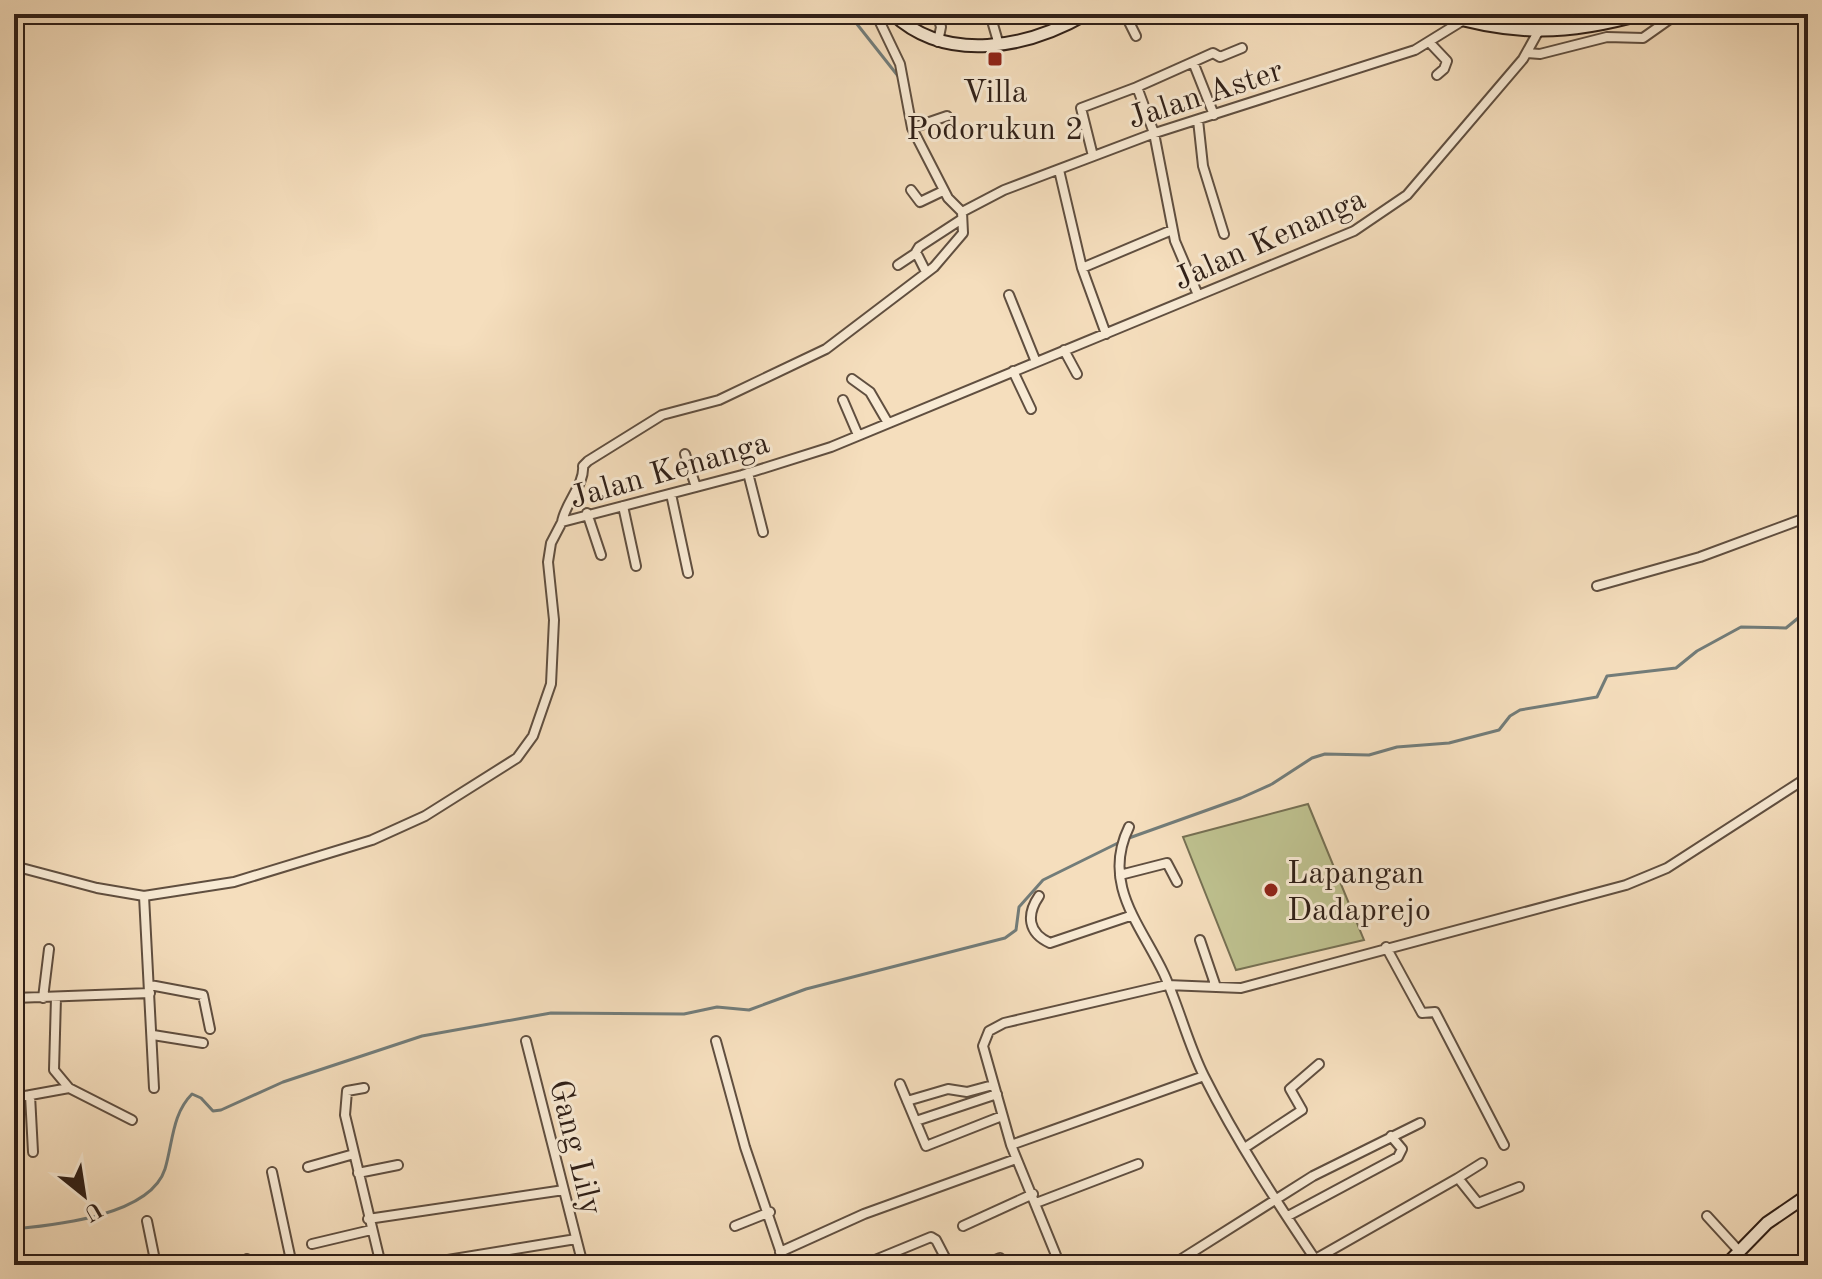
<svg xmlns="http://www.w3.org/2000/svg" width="1822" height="1279" viewBox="0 0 1822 1279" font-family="'Old Standard TT',serif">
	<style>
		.green { fill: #bec18f; stroke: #767053; stroke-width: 2 }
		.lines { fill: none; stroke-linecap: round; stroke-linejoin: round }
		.stream { stroke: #727c79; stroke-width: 3 }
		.minor-casing { stroke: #604f40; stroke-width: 12 }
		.secondary-casing { stroke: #2f1f17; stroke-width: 15 }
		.minor { stroke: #f8ead4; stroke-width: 8 }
		.secondary { stroke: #f8ead4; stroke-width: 11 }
		.poi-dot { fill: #8f2418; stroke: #f8ead4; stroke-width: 3 }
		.labels { text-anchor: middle; stroke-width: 6; stroke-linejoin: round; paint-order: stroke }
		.poi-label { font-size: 32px; fill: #2f1f17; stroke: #f8ead4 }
		.street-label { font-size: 32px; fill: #2f1f17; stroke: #f8ead4 }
	</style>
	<rect width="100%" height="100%" fill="#f5debd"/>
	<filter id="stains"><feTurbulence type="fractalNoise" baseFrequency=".0025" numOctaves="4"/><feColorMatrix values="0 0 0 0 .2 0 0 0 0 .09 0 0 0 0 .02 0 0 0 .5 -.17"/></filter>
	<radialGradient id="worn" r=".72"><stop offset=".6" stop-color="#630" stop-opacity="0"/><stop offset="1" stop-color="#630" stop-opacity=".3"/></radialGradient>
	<path class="green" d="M1308 804 1364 940 1236 970 1183 837Z"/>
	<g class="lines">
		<path class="stream" d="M849 14 898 76
			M1129 838 1241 798 1272 784 1312 758 1325 754 1369 755 1397 747 1449 743 1499 730 1510 716 1520 710 1597 697 1607 676 1676 668 1697 651 1741 627 1786 628 1808 610
			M14 1229C55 1225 150 1216 165 1169 173 1142 172 1114 192 1094L201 1098 213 1111 221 1110 283 1082 422 1036 551 1013 684 1014 717 1007 749 1010 806 989 1005 938 1016 930 1019 907 1043 880 1122 841"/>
		<defs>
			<path id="minor" d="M876 14 900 64 912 128 948 198 962 212
				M937 14 941 27 938 42
				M990 14 999 45
				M1125 14 1136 36
				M1430 43 1447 61 1444 69 1437 75
				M1527 53 1540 54 1607 37 1643 38 1677 14
				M1193 62 1213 53 1220 57 1242 48
				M1198 120 1203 166 1224 234
				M912 128 947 116
				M1093 156 1081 108 1137 87
				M1059 170 1082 268 1106 334
				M911 190 920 202 943 191
				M962 212 1004 190 1152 134 1415 50 1462 21
				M898 265 916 253
				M1082 268 1172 230
				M926 272 916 252 919 247 962 219
				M1009 295 1036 362
				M1198 295 1175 241 1154 133 1137 87 1193 62 1214 115
				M1064 350 1077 374
				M1013 371 1031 409
				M852 379 870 392 888 423
				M843 400 858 435
				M685 454 696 487
				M748 473 763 532
				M671 494 688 573
				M623 506 636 566
				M587 513 601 555
				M562 522C565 503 585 484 583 466L588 461 662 415 719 400 826 349 934 267 963 233 962 212
				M1597 586 1700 557 1808 517
				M1129 827C1101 884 1141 925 1164 974 1179 1007 1188 1044 1204 1076 1237 1142 1278 1204 1319 1265
				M14 866 97 888 144 896
				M1120 875 1167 863 1177 882
				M1039 896C1026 915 1028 933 1050 943L1130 916
				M1200 940 1216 987
				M1386 947 1422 1013 1435 1012 1504 1145
				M150 985 203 995 210 1029
				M56 997 54 1070 69 1088
				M14 998 150 993
				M43 998 49 949
				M153 1035 203 1043
				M526 1041 583 1265
				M716 1041 745 1147 785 1265
				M900 1084 926 1146 1002 1116
				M154 1088 144 896 234 882 372 840 425 816 517 758 533 736 551 684 554 620 548 562 551 543 562 522 742 475 831 447 1354 231 1407 195 1523 59 1548 14
				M364 1088 347 1091 345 1115 381 1265
				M30 1095 33 1152
				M14 1098 69 1088 132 1120
				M907 1101 948 1089 967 1092 993 1085
				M916 1121 997 1094
				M1011 1145 1204 1076
				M1246 1147 1302 1110 1290 1089 1319 1064
				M308 1167 354 1154
				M272 1172 292 1265
				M358 1173 398 1165
				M1458 1178 1482 1163
				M1036 1203 1138 1164
				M1288 1216 1398 1157 1402 1149 1391 1136
				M1707 1216 1739 1251
				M368 1219 564 1190
				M147 1221 156 1265
				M735 1226 770 1212
				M963 1226 1033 1194
				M312 1244 371 1230
				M780 1252 864 1214 1016 1159
				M1190 1254 1196 1265
				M247 1259 249 1265
				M206 1265H207
				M417 1265 576 1239
				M766 1265 783 1260
				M863 1265 931 1237 936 1240 949 1265
				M983 1265 1000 1258
				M1060 1265 1011 1145 983 1046 989 1031 1004 1023 1167 985 1241 988 1626 885 1667 868 1808 777
				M1172 1265 1313 1176 1420 1123
				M1305 1265 1458 1178 1478 1203 1519 1187"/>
			<path id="secondary" d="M893 14C947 64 1027 48 1086 14
				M1442 14C1515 36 1568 35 1642 14
				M1726 1265 1767 1223 1808 1195"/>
		</defs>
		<use href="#minor" class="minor-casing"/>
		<use href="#secondary" class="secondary-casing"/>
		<use href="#minor" class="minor"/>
		<use href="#secondary" class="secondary"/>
	</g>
	<g class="poi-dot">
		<rect x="987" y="51" width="16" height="16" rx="4"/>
		<circle cx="1271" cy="890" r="8"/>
	</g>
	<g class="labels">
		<g class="poi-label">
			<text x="995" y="102">Villa<tspan x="995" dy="37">Podorukun 2</tspan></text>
			<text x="1287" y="883" text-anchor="start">Lapangan<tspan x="1287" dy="37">Dadaprejo</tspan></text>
		</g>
		<g class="street-label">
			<text transform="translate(1205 93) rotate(-18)" y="11">Jalan Aster</text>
			<text transform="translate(1269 238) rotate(-24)" y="11">Jalan Kenanga</text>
			<text transform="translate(669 469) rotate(-16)" y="11">Jalan Kenanga</text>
			<text transform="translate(577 1147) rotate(76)" y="11">Gang Lily</text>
		</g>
	</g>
	<rect width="1822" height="1279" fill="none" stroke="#f5debd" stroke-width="48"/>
	<rect x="16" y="16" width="1790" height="1247" fill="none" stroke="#2f1f17" stroke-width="4"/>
	<rect x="24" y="24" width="1774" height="1231" fill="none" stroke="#2f1f17" stroke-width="2"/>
	<g transform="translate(84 1195) rotate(150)" stroke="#f8ead4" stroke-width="6" paint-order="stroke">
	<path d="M0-6L14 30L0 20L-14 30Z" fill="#2f1f17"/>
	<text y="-12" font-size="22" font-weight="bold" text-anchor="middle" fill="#2f1f17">U</text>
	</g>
	<rect width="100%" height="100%" filter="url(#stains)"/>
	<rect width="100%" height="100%" fill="url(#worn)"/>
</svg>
